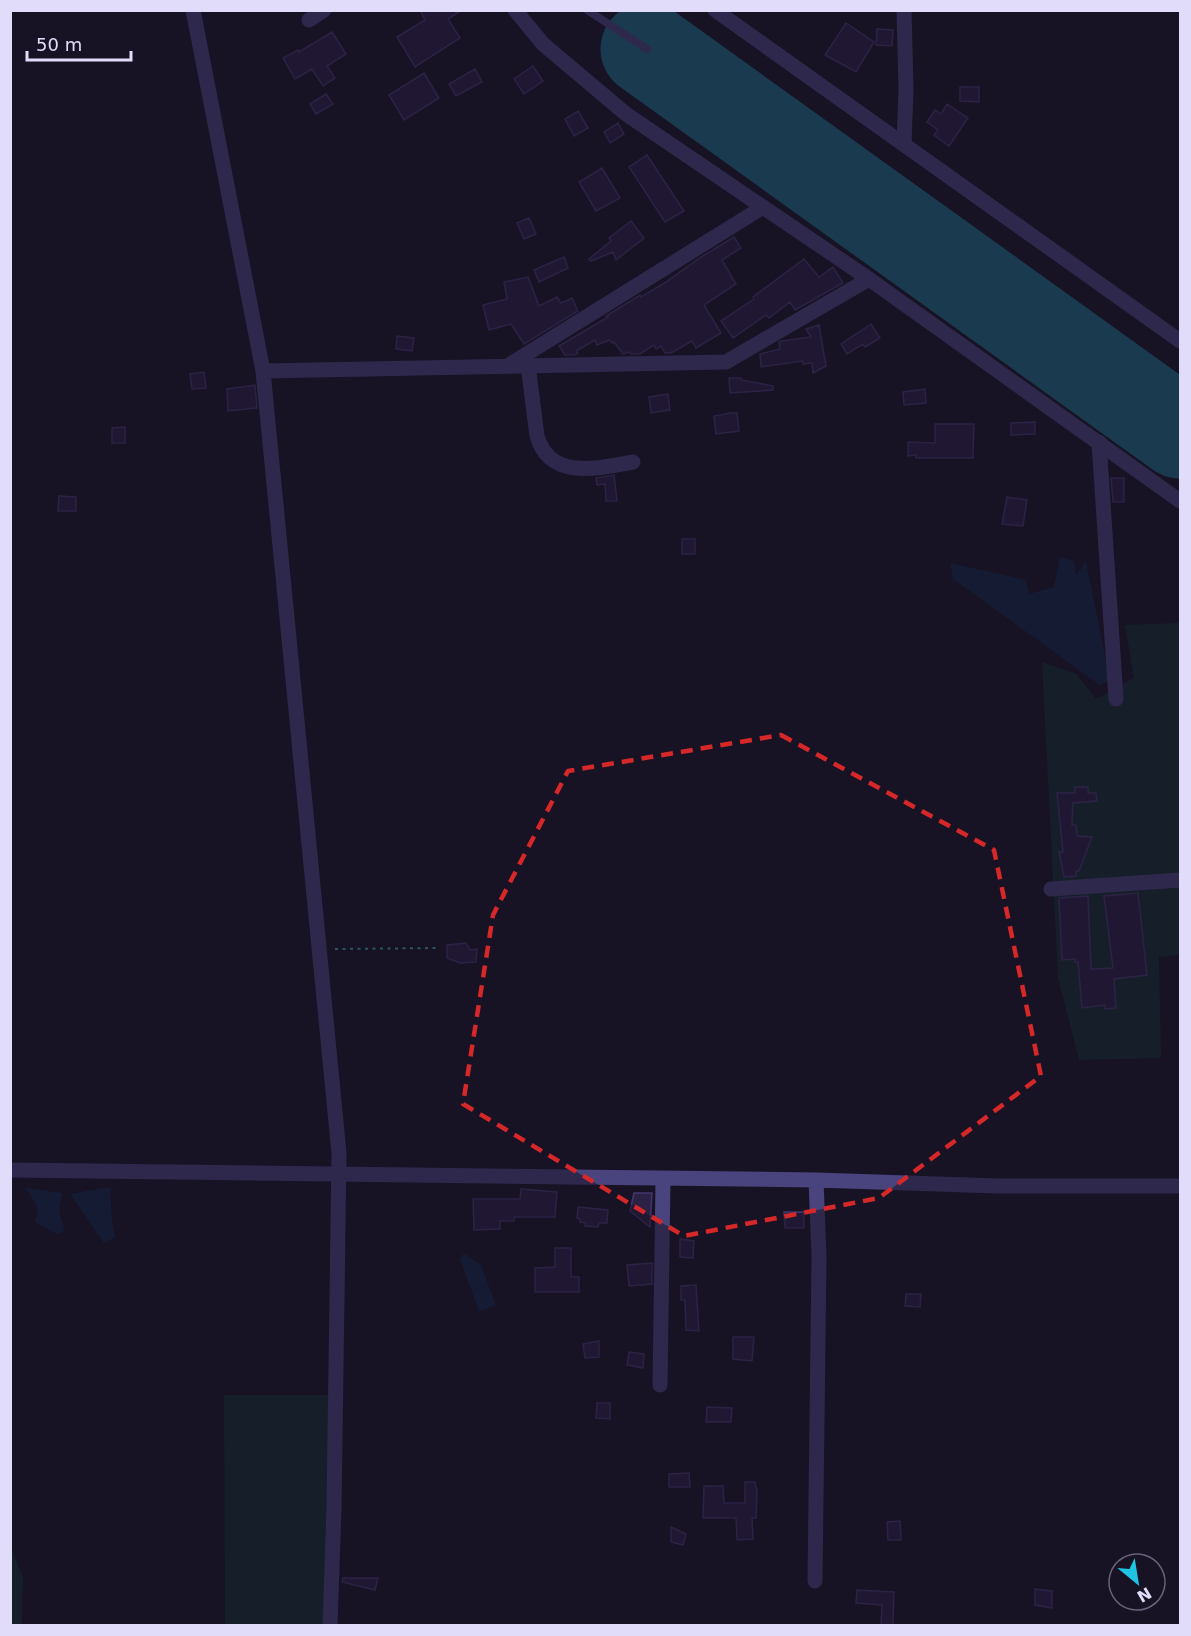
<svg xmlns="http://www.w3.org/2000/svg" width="1191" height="1636" viewBox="0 0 1191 1636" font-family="'DejaVu Sans',sans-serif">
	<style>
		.green { fill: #162e2f }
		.water { fill: #152647 }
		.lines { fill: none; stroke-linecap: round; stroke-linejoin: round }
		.runway { stroke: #1b6c84; stroke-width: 93 }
		.building { fill: #2a2144; stroke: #44366d; stroke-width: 1.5 }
		.path { stroke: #3fabaa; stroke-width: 2; stroke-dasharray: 3 4.5; stroke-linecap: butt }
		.service { stroke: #49447e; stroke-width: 8 }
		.minor { stroke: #49447e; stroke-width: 15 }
		.tertiary { stroke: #49447e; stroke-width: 15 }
		.marked { fill: none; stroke: #d62828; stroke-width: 4.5; stroke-dasharray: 12 8; stroke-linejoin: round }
	</style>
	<rect width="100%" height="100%" fill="#171325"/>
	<path class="green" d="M1180 623V955L1159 957 1161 1058 1079 1060 1058 977 1042 662 1076 674 1096 699 1134 678 1125 625Z
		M224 1395H332L327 1625H225Z
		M10 1546 23 1577 22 1625H11Z"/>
	<path class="water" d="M1060 557 1074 561 1076 575 1086 562 1110 681 1100 685 953 579 950 563 1026 580 1029 594 1054 587Z
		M110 1187 112 1222 115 1237 104 1243 70 1194Z
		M26 1188 62 1193 59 1212 65 1231 57 1234 35 1222 38 1208Z
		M464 1253 481 1265 496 1306 479 1311 460 1259Z"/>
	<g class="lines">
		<path class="runway" d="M647 49 1180 432"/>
	</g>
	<path class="building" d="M420 10H462L448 19 460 38 415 67 397 37 425 20Z
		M846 23 874 42 856 72 825 55Z
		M877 29 893 30 892 46 876 45Z
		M332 32 346 54 327 66 335 78 323 86 312 69 295 79 283 58 298 50 299 52Z
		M533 66 543 81 524 94 514 79Z
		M475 69 482 82 456 96 449 84Z
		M424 73 439 98 404 120 389 95Z
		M960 87H979V102L960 101Z
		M326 94 333 104 316 114 310 104Z
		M947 104 968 118 949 146 934 135 938 130 927 122 935 110 941 114Z
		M578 111 588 128 574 136 565 119Z
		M618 123 624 134 610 143 604 132Z
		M647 155 684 211 665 222 629 167Z
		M602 168 620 198 596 211 579 182Z
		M529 218 536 234 524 239 517 223Z
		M631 221 644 238 616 260 613 252 591 261 589 259 611 241 609 238Z
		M734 237 741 248 722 260 736 284 704 305 721 333 696 348 692 341 671 353H665L661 346 656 349 654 345 640 354H631L630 352 623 354 614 342 612 343 610 340 597 345 595 340 576 351 578 353 575 355H565L559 346 608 317 606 316 640 295 641 297 666 282 701 257Z
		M564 257 568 268 539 282 534 270Z
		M804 259 819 277 833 267 843 283 795 310 790 302 769 318 766 315 733 338 721 321 754 299 753 297Z
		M528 277 539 306 557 297 561 303 572 298 578 311 524 344 511 324 489 330 483 305 507 299 504 282Z
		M871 324 880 338 865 347 863 344 847 354 841 344Z
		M819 325 826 366 813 373 812 363 803 364V361L761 367 760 354 780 349 779 342 782 341 811 337 806 329Z
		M397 336 414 338 412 351 396 349Z
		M204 372 206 388 192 389 190 374Z
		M729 378H741V380L773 386V390L730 393Z
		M255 385 257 408 228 411 227 389Z
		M925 389 926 403 904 405 903 392Z
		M668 394 670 410 651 413 649 397Z
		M730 413H737L739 431 716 434 714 416Z
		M1035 422V434L1011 435V423Z
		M935 424H974L973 458H916V455L908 456V442L935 443Z
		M125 427V443H112V428Z
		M614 475 617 501H606L605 484 597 485 596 478Z
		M1111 478H1124V502H1113Z
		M59 496 76 497V511H58Z
		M1007 497 1027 500 1023 526 1002 524Z
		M682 539H695V554H682Z
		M1075 787H1088V793H1096L1097 801 1073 803 1072 825H1076L1077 836 1092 837 1079 871H1076V876L1064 877 1059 852H1063L1057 793H1075Z
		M1138 893 1147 975 1114 979 1116 1008 1105 1009V1005L1082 1008 1078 962H1075V959L1062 960 1059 898 1088 896 1091 969 1113 968 1104 896Z
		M466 943 470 950 477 949 476 962 460 963 447 958V945Z
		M521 1189 557 1192 555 1217H514V1221H500V1229L474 1230 473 1199H520Z
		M634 1193H652L650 1227 630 1211Z
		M578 1207 608 1210 607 1223H599L598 1227 585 1226 586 1223 580 1222V1219L577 1218Z
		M784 1212H804V1228H785Z
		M680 1239 694 1241 693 1258 680 1257Z
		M555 1248H571V1277H579V1292H535V1268L555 1267Z
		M652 1263V1284L629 1286 627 1265Z
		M696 1285 699 1331 686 1330 685 1300H681V1286Z
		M906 1294H921L920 1307 905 1306Z
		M733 1337H754L752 1361 733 1359Z
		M599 1341V1357L585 1358 583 1344Z
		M629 1352 644 1354 643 1368 627 1365Z
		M597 1403H610V1419L596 1418Z
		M707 1407 732 1408 731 1422H706Z
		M689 1473 690 1487H669V1474Z
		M745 1482H755L757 1491 756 1518H752L753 1539 737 1540 736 1518H703L704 1486H723L724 1503H745Z
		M900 1521 901 1540H888L887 1522Z
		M671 1527 686 1534 683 1545 671 1542Z
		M343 1578H378L375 1590 342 1582Z
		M1035 1589 1052 1591V1608L1035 1605Z
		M857 1590 894 1592 893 1626H881L882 1605 856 1603Z"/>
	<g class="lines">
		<path class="path" d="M335 949 438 948"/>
		<path class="service" d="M587 10 647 49"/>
		<path class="minor" d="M193 10 263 371 339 1153 334 1509 330 1626
			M309 20 324 10
			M904 143 906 89 904 10
			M509 365 763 207
			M528 365 537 436C550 481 598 468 633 462
			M263 371 726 362 869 279
			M1099 442 1116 699
			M1051 889 1180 880
			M10 1170 816 1180 998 1186H1180
			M660 1385 663 1179
			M815 1581 819 1257 816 1180"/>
		<path class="tertiary" d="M515 10 543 44 626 114 869 279 1180 501
			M715 10 1180 341"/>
	</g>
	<path d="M0 0H1191V1636H0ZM781 735 994 850 1041 1076 879 1198 684 1236 463 1104 493 915 568 771Z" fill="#171325" fill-opacity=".55" fill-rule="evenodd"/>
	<path class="marked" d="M781 735 994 850 1041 1076 879 1198 684 1236 463 1104 493 915 568 771Z"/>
	<rect width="1191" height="1636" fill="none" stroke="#e1dcfa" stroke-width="24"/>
	<g transform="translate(1137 1582) rotate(150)"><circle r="28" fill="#171325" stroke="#68637a" stroke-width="1.5"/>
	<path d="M0-4.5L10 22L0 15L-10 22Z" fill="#1fc4e3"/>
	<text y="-9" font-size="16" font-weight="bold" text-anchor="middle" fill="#e1dcfa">N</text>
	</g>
	<path d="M27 51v9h104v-9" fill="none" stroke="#e1dcfa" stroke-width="3"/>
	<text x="36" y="51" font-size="18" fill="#e1dcfa" stroke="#171325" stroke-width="4.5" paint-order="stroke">50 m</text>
</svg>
